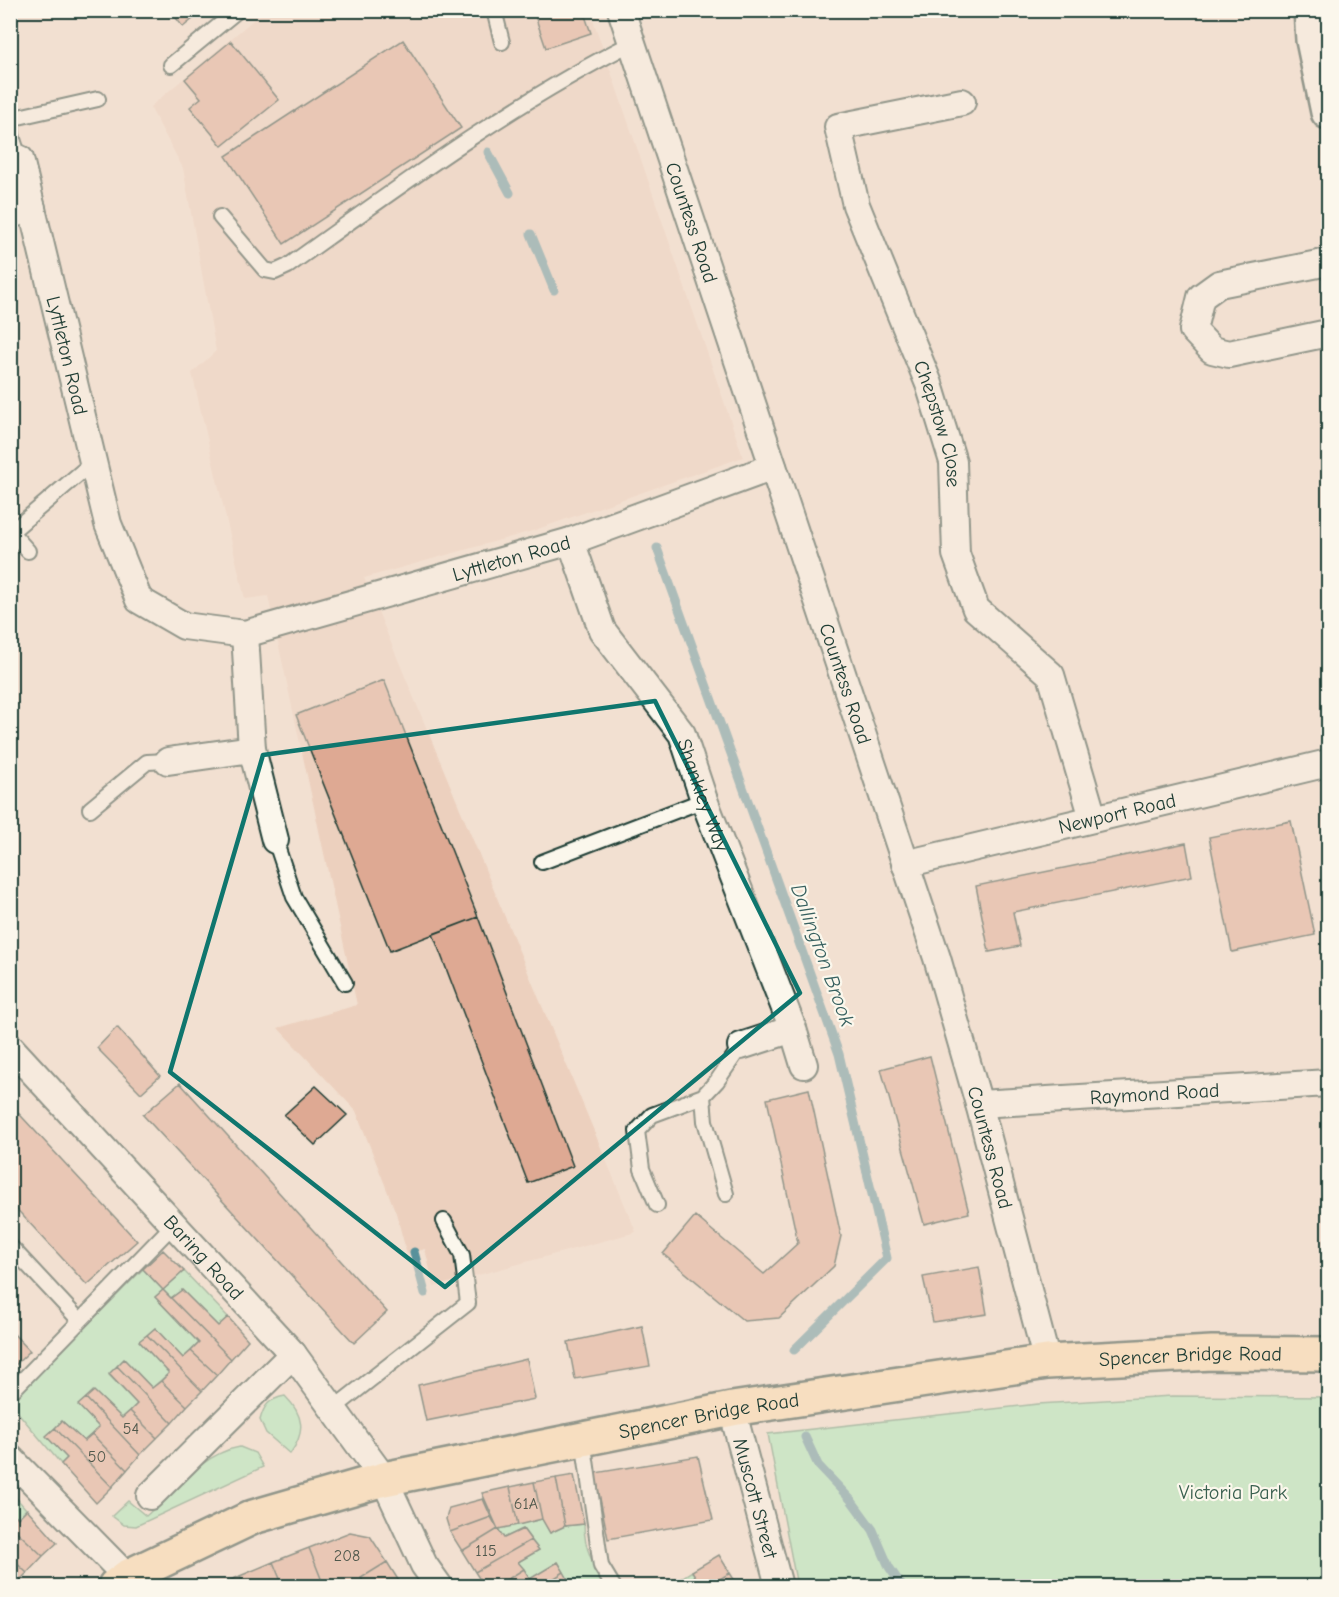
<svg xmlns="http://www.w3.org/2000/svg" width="1339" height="1597" viewBox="0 0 1339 1597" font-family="'Comic Neue',sans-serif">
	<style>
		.built { fill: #ecd0be }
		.green { fill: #a3ebb9; stroke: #619476; stroke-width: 1.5 }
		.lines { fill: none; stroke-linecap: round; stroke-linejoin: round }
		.stream { stroke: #59919b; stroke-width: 9 }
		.building { fill: #dea993; stroke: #1f3d34; stroke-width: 1.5 }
		.lane-casing { stroke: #1f3d34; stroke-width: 18 }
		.street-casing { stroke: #1f3d34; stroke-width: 30 }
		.secondary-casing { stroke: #1f3d34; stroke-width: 38 }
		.primary-casing { stroke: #1f3d34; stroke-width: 38 }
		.lane { stroke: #fbf7ec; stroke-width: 14 }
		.street { stroke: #fbf7ec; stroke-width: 26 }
		.secondary { stroke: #fbf7ec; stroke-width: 33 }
		.primary { stroke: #fcdcac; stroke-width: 33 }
		.marked { fill: none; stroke: #0f766e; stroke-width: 4.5; stroke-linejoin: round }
		.labels { text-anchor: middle; stroke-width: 4.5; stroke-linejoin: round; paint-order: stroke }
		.number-label { font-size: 16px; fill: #4f584c }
		.street-label { font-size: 20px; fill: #1f3d34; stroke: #fbf7ec }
		.park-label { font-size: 20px; fill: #39604f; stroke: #fbf7ec }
		.water-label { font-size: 21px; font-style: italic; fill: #37605f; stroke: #fbf7ec }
	</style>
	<rect width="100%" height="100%" fill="#f2e0d1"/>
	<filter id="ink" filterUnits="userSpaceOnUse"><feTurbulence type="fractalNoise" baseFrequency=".0167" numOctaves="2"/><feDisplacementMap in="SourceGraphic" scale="12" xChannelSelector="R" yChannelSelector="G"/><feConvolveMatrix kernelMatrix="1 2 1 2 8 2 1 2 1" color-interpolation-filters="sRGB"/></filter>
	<g filter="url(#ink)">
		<path class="built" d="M264 11H590L743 457 532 531 364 578 636 1232 434 1287 425 1249 407 1254 396 1213 356 1111 278 1028 357 1005 268 596 245 599 192 373 216 351 183 168 150 107Z"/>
		<path class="green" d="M143 1269 163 1290 184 1271 228 1317 218 1326 182 1290 171 1298 163 1290 155 1297 199 1343 183 1358 155 1328 140 1341 169 1373 152 1388 124 1359 109 1375 137 1404 122 1418 93 1391 79 1405 99 1427 84 1441 62 1421 47 1436 67 1458 61 1464 10 1403Z
			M285 1396C304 1415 306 1432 290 1454L266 1433 260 1420C264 1405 269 1399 285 1396Z
			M1172 1396 1328 1397V1586H797L768 1434 1038 1404Z
			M240 1447 255 1453 263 1467 136 1526 124 1525 112 1516 128 1501 146 1516C174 1491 202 1453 240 1447Z
			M11 1492 26 1509 18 1518 11 1510Z
			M542 1519 550 1533 565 1526 584 1524C584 1549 593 1565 607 1586H561L569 1581 558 1562 530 1579 518 1562 539 1550 523 1529 504 1538 498 1529Z
			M692 1571 698 1581 688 1586H669Z"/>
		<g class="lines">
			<path class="stream" d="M488 152 510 193
				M531 234 554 290
				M657 548 839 1054 887 1258 794 1350
				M414 1252 425 1293
				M805 1437 818 1465 851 1500 873 1530 889 1567 902 1586"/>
		</g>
		<path class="building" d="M170 10H204L183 27Z
			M533 10H583L591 33 546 48Z
			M403 40 461 128 284 244 226 156Z
			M231 41 279 100 222 146 190 107 201 98 185 79Z
			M384 680 478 917 390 951 296 715Z
			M1291 821 1315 935 1232 952 1209 837Z
			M1328 833V854L1324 834Z
			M1186 843 1192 876 1013 912 1020 946 989 952 976 886Z
			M478 917 573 1166 528 1183 433 934Z
			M117 1027 160 1076 141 1093 97 1048Z
			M930 1056 969 1213 924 1224 881 1069Z
			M180 1083 387 1312 354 1343 143 1115Z
			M316 1086 347 1115 315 1145 284 1115Z
			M809 1089 841 1236 834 1266 779 1318 744 1321 663 1254 695 1216 764 1274 798 1243 767 1099Z
			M10 1104 137 1241 87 1285 10 1202Z
			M163 1250 184 1271 163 1290 143 1269Z
			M979 1267 987 1314 933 1322 923 1277Z
			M163 1290 231 1359 217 1375 191 1351 199 1343 155 1297Z
			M182 1290 218 1326 228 1317 248 1340 231 1359 171 1298Z
			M642 1326 650 1366 575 1379 568 1342Z
			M155 1328 183 1358 191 1351 217 1375 202 1391 147 1335Z
			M10 1330 30 1351 10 1370Z
			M147 1335 202 1391 187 1406 161 1381 169 1373 139 1341Z
			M124 1359 152 1388 161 1381 187 1406 172 1423 117 1366Z
			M527 1359 535 1399 426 1421 418 1385Z
			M117 1366 172 1423 157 1438 130 1411 137 1404 109 1374Z
			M94 1391 122 1418 130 1411 157 1438 140 1455 86 1398Z
			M86 1398 140 1455 127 1470 92 1434 99 1427 78 1405Z
			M62 1421 84 1441 92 1434 127 1470 112 1487 55 1428Z
			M55 1428 112 1487 96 1503 61 1464 67 1458 46 1436Z
			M698 1456 713 1520 608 1539 595 1473Z
			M574 1475 584 1524 565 1526 556 1478Z
			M556 1478 565 1526 550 1533 542 1519 534 1482Z
			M534 1482 542 1519 518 1525 510 1487Z
			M510 1487 518 1525 498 1529 482 1493Z
			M483 1499 491 1517 450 1532 446 1519 449 1508Z
			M27 1509 57 1543 43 1556 10 1525V1510L18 1518Z
			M491 1517 498 1529 462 1551 450 1532Z
			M10 1525 43 1556 27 1573 10 1557Z
			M498 1529 504 1538 523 1529 531 1540 475 1572 462 1551Z
			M350 1532 370 1536 387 1562 361 1578 366 1586H324L309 1548Z
			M531 1540 539 1550 518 1562 524 1569 497 1586H484L475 1572Z
			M309 1548 324 1586H283L273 1562Z
			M719 1555 730 1573 708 1586H688L698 1581 692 1571Z
			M10 1557 27 1573 14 1586H10Z
			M273 1562 283 1586H245L240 1576Z
			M387 1562 402 1586H366L361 1578Z
			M558 1562 564 1572 542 1586H497L524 1569 530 1579Z
			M564 1572 569 1581 561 1586H542Z
			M730 1573 738 1586H708Z
			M240 1576 245 1586H220V1585Z"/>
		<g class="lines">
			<defs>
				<path id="lane" d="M494 10 502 42
					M171 65 238 10
					M16 159H20C16 147 7 130 14 118L98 99
					M220 217 265 270 275 272 288 266C400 186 509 105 632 43
					M10 531 28 551
					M11 532 93 462
					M90 809 147 762 168 761
					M275 840 294 897 345 983
					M542 862 704 800
					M726 1194 705 1121 703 1096 717 1081 741 1046
					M657 1205 642 1169 637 1131 652 1115 703 1096
					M10 1246 80 1321
					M10 1393 175 1223
					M333 1409 468 1303 462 1255 444 1221
					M583 1439 601 1566 613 1586"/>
				<g id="street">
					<path id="s1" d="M621 10 937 958 979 1104 1047 1362"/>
					<path id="s2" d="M962 102 838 127 856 205 929 384 953 462 956 554 976 609 1051 675 1093 818"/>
					<path id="s3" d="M20 159 108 524 139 600 184 626 245 634 571 541 773 467"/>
					<path d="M10 215 32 208"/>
					<path d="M1328 262 1219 284 1201 297 1193 330 1212 350 1229 354 1328 333"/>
					<path id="s4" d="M571 541 602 630 682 734 704 800 793 1029 804 1065"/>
					<path d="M245 634 252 749 275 840"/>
					<path d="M168 761 252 749"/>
					<path id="s5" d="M905 864 1328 763"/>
					<path d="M741 1046 793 1029"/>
					<path id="s6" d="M10 1047 293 1354 384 1479 424 1565 439 1586"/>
					<path id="s7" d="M979 1104 1328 1083"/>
					<path id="s8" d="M732 1409 779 1586"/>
					<path d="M10 1458 127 1577"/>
					<path d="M150 1496 293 1354"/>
				</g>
				<path id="secondary" d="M1311 10 1313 40 1328 112"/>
				<g id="primary">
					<path id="s9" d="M115 1586 127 1577 253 1517 384 1479 732 1409 1047 1362 1212 1353 1328 1354"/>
				</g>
			</defs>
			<use href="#lane" class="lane-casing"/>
			<use href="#street" class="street-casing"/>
			<use href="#secondary" class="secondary-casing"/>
			<use href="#primary" class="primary-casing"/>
			<use href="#lane" class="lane"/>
			<use href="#street" class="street"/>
			<use href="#secondary" class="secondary"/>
			<use href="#primary" class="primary"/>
		</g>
	</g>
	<path d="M0 0H1339V1597H0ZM655 701 800 993 445 1287 170 1072 263 755Z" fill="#f2e0d1" fill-opacity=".55" fill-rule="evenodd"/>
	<path class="marked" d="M655 701 800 993 445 1287 170 1072 263 755Z"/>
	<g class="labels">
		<g class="number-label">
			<text x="131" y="1434">54</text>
			<text x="97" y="1462">50</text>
			<text x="526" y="1509">61A</text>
			<text x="486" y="1556">115</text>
			<text x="347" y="1561">208</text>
		</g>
		<g class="street-label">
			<text dy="7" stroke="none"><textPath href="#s1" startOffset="224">Countess Road</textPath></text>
			<text dy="7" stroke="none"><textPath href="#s3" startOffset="202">Lyttleton Road</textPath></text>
			<text dy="7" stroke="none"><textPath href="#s2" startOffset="441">Chepstow Close</textPath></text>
			<text dy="7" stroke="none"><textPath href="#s3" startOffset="848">Lyttleton Road</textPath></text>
			<text dy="7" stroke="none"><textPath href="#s1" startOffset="710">Countess Road</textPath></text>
			<text dy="7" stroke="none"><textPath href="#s4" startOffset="290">Shankley Way</textPath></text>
			<text dy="7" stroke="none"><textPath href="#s5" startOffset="218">Newport Road</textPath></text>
			<text dy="7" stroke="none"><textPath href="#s7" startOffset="176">Raymond Road</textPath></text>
			<text dy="7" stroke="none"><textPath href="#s1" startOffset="1196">Countess Road</textPath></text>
			<text dy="7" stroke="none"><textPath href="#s6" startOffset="286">Baring Road</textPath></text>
			<text dy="7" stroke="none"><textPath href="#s9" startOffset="1108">Spencer Bridge Road</textPath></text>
			<text dy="7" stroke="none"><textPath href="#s9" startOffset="622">Spencer Bridge Road</textPath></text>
			<text dy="7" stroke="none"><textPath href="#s8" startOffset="92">Muscott Street</textPath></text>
		</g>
		<g class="park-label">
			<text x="1233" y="1499">Victoria Park</text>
		</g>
		<g class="water-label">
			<text transform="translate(823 955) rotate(70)" y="7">Dallington Brook</text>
		</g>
	</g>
	<rect width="1339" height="1597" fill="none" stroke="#fbf7ec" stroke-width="36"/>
	<rect x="18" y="18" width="1303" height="1561" fill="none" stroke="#1f3d34" stroke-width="2" filter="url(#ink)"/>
</svg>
